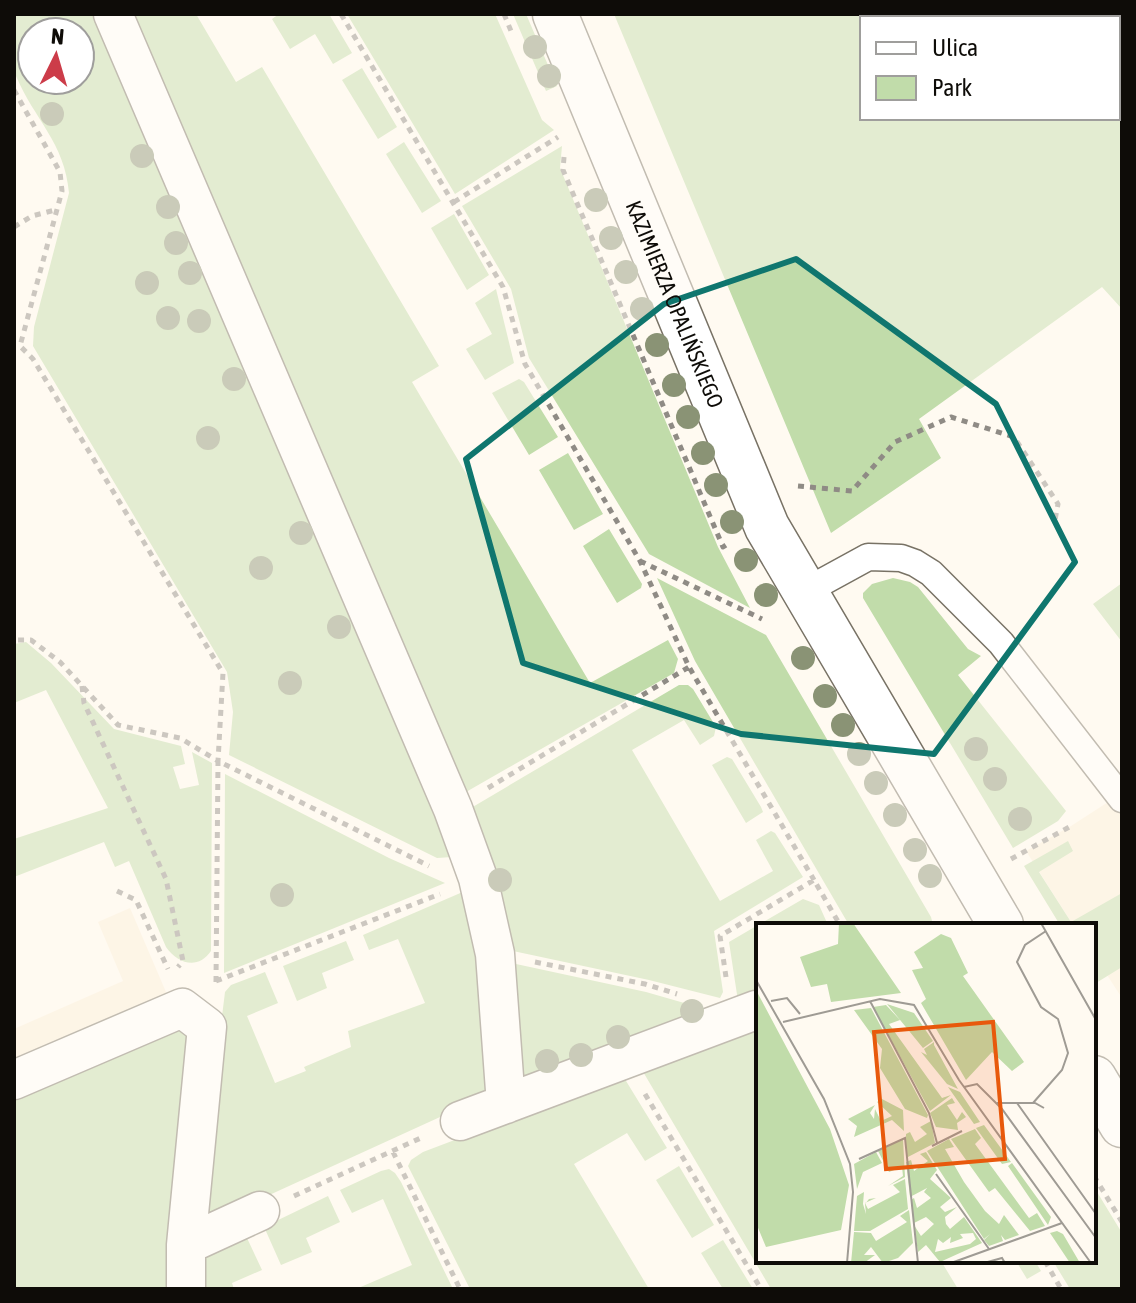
<svg xmlns="http://www.w3.org/2000/svg" width="1136" height="1303" viewBox="0 0 1136 1303" font-family="'Asap Condensed',sans-serif">
	<style>
		.built { fill: #fbefda }
		.green { fill: #c1dcaa; fill-rule: evenodd }
		.lines { fill: none; stroke-linecap: round; stroke-linejoin: round }
		.service-casing { stroke: #787265; stroke-width: 29 }
		.pedestrian-casing { stroke: #787265; stroke-width: 41 }
		.tertiary-casing { stroke: #787265; stroke-width: 47 }
		.path { stroke: #8f8b85; stroke-width: 5; stroke-dasharray: 6 6; stroke-linecap: butt }
		.service { stroke: #fff; stroke-width: 26 }
		.pedestrian { stroke: #fff; stroke-width: 38 }
		.tertiary { stroke: #fff; stroke-width: 44 }
		.tree { fill: #8a9375 }
		.marked { fill: none; stroke: #0f766e; stroke-width: 6; stroke-linejoin: round }
		.labels { text-anchor: middle; stroke-width: 6; stroke-linejoin: round; paint-order: stroke }
		.street-label { font-size: 22px; fill: #0e0c08; stroke: #fff }
		.inset-road { fill: none; stroke: #9f9b94; stroke-width: 2 }
		.view { fill: #e8590c; fill-opacity: 0.15; stroke: #e8590c; stroke-width: 4 }
		.inset-edge { fill: none; stroke: #0e0c08; stroke-width: 4 }
	</style>
	<rect width="100%" height="100%" fill="#fffaf1"/>
	<path class="built" d="M1122 786V998L1094 955V925H1073L1026 851 1071 826 1119 795Z
		M130 908 169 999 14 1097V1029L123 981 98 922Z"/>
	<path class="green" d="M14 14H100L447 828 452 857 437 858 229 755 233 712 227 672 33 346 34 327 69 193C65 143 34 119 16 76 10 63 14 30 14 14ZM32 32H80V80H32Z
		M126 14H196L236 82 262 67 439 366 412 382 590 683 668 640 678 659 674 673 466 792Z
		M279 14H329L352 53 333 64 315 34 290 49 272 19Z
		M347 14H495L542 120 554 130 455 194Z
		M513 14H526L557 86 546 91Z
		M614 14H1122V309L1102 287 919 419 941 458 831 533ZM862 18H1118V118H862Z
		M362 68 397 127 378 139 342 80Z
		M404 142 441 201 422 213 386 154Z
		M562 146 560 168 718 547 750 608 649 554 529 358 511 289 462 206Z
		M454 214 489 275 467 290 431 228Z
		M496 289 514 363 485 380 466 349 492 334 475 303Z
		M519 379 524 382 558 437 529 455 492 393Z
		M568 453 603 514 574 530 539 470Z
		M609 529 642 584 641 588 617 603 583 546Z
		M657 578 766 635 931 917 933 925H849L695 661Z
		M893 578 910 582 918 587 968 649 981 656 958 675 1066 811 1058 821 1013 848 863 598V593L872 584Z
		M1122 583V642L1093 604Z
		M26 642 51 663 114 729 181 746 185 764 173 767 180 789 199 785 192 752 212 763 211 951C198 970 178 964 166 947L129 861 115 867 104 842 14 877V839L108 808 46 690 14 703V644Z
		M679 685H688L693 689 716 727 714 736 700 745 684 720 632 750 720 901 773 871 756 840 771 831 775 833 803 877 714 931 723 992 720 998 649 980 513 951 471 808Z
		M727 757 732 759 761 807 763 812 746 823 712 765Z
		M225 774 389 858 445 883 224 973Z
		M1068 841 1073 851 1039 872 1071 922 1122 893V967L1096 983 1094 979V925H1060L1024 866Z
		M465 891 483 970 486 1096 206 1224 198 1212 225 992 231 985 265 972 278 1003 247 1016 275 1083 306 1071 304 1067 351 1047 348 1031 425 1003 398 939 369 950 363 935Z
		M803 899 819 905 828 925H758Z
		M758 925V995L738 1001 729 942Z
		M346 941 354 960 322 973 327 988 297 1001 283 966Z
		M516 964 646 992 719 1013 521 1086 511 965Z
		M758 1026V1261H941L958 1289H771L642 1070Z
		M173 1027 192 1039 168 1287 161 1289H14V1097Z
		M623 1076 667 1148 645 1161 627 1133 574 1164 649 1289H470L408 1166 411 1160 423 1152Z
		M679 1166 714 1225 692 1238 656 1180Z
		M389 1169 395 1173 401 1182 453 1289H356L412 1265 383 1199 352 1213 340 1190 381 1171Z
		M1094 1187 1122 1233V1289H1070L1053 1261H1094Z
		M328 1196 340 1222 306 1238 312 1252 281 1265 265 1229 274 1222Z
		M241 1238H247L262 1270 232 1283 234 1289H198L197 1257Z
		M723 1240 753 1289H723L701 1253Z
		M1016 1261H1035L1041 1271 1027 1279Z"/>
	<g class="lines">
		<defs>
			<path id="service" d="M804 592 868 557 901 558 915 563 931 573 1001 643 1122 799"/>
			<path id="pedestrian" d="M113 14 453 809 478 878 495 954 506 1104
				M14 1080 182 1008 207 1027 186 1245V1289
				M460 1121 756 1010
				M186 1245 260 1211"/>
			<g id="tertiary">
				<path id="s1" d="M555 14 767 527 1001 925"/>
				<path d="M1094 1078 1122 1125"/>
			</g>
		</defs>
		<use href="#service" class="service-casing"/>
		<use href="#pedestrian" class="pedestrian-casing"/>
		<use href="#tertiary" class="tertiary-casing"/>
		<path class="path" d="M341 14 503 287 525 364 640 561 689 667 814 880
			M504 14 511 31
			M14 90 60 172 62 191 20 346 33 359 223 673 218 761 180 738 118 725 60 662 31 640H14
			M564 157 563 170 723 547 726 545
			M454 202 558 137
			M14 227 32 216 55 210
			M798 486 852 491 895 442 951 417 1014 437 1058 504 1055 520
			M640 561 762 619
			M82 686 84 703 166 879 183 961 178 967
			M488 788 689 667
			M1011 859 1071 826
			M117 891 136 900 168 969
			M535 962 645 984 677 994
			M726 977 720 936 814 880 840 925
			M216 981 440 894
			M216 982 218 761 429 866
			M645 1094 761 1289
			M393 1152 460 1289
			M1094 1176 1122 1222
			M294 1196 423 1137
			M1045 1261 1061 1289"/>
		<use href="#service" class="service"/>
		<use href="#pedestrian" class="pedestrian"/>
		<use href="#tertiary" class="tertiary"/>
	</g>
	<g class="tree">
		<circle cx="535" cy="47" r="12"/>
		<circle cx="549" cy="76" r="12"/>
		<circle cx="52" cy="114" r="12"/>
		<circle cx="142" cy="156" r="12"/>
		<circle cx="596" cy="200" r="12"/>
		<circle cx="168" cy="207" r="12"/>
		<circle cx="611" cy="238" r="12"/>
		<circle cx="176" cy="243" r="12"/>
		<circle cx="626" cy="272" r="12"/>
		<circle cx="190" cy="273" r="12"/>
		<circle cx="147" cy="283" r="12"/>
		<circle cx="642" cy="309" r="12"/>
		<circle cx="168" cy="318" r="12"/>
		<circle cx="199" cy="321" r="12"/>
		<circle cx="657" cy="345" r="12"/>
		<circle cx="234" cy="379" r="12"/>
		<circle cx="674" cy="385" r="12"/>
		<circle cx="688" cy="417" r="12"/>
		<circle cx="208" cy="438" r="12"/>
		<circle cx="703" cy="453" r="12"/>
		<circle cx="716" cy="485" r="12"/>
		<circle cx="732" cy="522" r="12"/>
		<circle cx="301" cy="533" r="12"/>
		<circle cx="746" cy="560" r="12"/>
		<circle cx="261" cy="568" r="12"/>
		<circle cx="766" cy="595" r="12"/>
		<circle cx="339" cy="627" r="12"/>
		<circle cx="803" cy="658" r="12"/>
		<circle cx="290" cy="683" r="12"/>
		<circle cx="825" cy="696" r="12"/>
		<circle cx="843" cy="725" r="12"/>
		<circle cx="976" cy="749" r="12"/>
		<circle cx="859" cy="754" r="12"/>
		<circle cx="995" cy="779" r="12"/>
		<circle cx="876" cy="783" r="12"/>
		<circle cx="895" cy="815" r="12"/>
		<circle cx="1020" cy="819" r="12"/>
		<circle cx="915" cy="850" r="12"/>
		<circle cx="930" cy="876" r="12"/>
		<circle cx="500" cy="880" r="12"/>
		<circle cx="282" cy="895" r="12"/>
		<circle cx="692" cy="1011" r="12"/>
		<circle cx="618" cy="1037" r="12"/>
		<circle cx="581" cy="1055" r="12"/>
		<circle cx="547" cy="1061" r="12"/>
	</g>
	<path d="M0 0H1136V1303H0ZM796 259 996 404 1075 562 934 754 741 734 523 663 466 459 664 304Z" fill="#fffaf1" fill-opacity=".55" fill-rule="evenodd"/>
	<path class="marked" d="M796 259 996 404 1075 562 934 754 741 734 523 663 466 459 664 304Z"/>
	<g class="labels">
		<g class="street-label">
			<text dy="8" stroke="none"><textPath href="#s1" startOffset="314">KAZIMIERZA OPALIŃSKIEGO</textPath></text>
		</g>
	</g>
	<g transform="translate(756 923)">
		<rect width="340" height="340" fill="#fffaf1"/>
		<path d="M83 0H97L145 70 75 79 71 61 55 64 44 34 82 21ZM185 11 195 15 212 50 207 53 268 139 256 148 236 129 210 157 165 80 170 76 156 47 167 45 158 29ZM0 67 74 206 93 262 85 307 10 324 0 300ZM131 81 158 90 177 118 167 125ZM130 82 144 97 133 101 186 175 195 172 174 188 117 84ZM115 85 172 192 171 195 149 186 124 145 126 126 98 87ZM178 119V122L202 166 191 161 165 129 171 132 168 126ZM192 164 204 169 224 199 218 201ZM196 175 199 180 191 182 201 197 206 189 210 194 201 200 202 207 180 204 174 190ZM126 176 147 187 148 208 136 197 98 214 101 203 92 196 119 182 114 190 118 196 119 186 125 198 136 193 121 179ZM175 198 179 220 150 235V211L154 209 159 219 171 211 164 204ZM228 202 255 239 246 241 220 205ZM219 206 225 215 219 221 273 295 281 290 289 303 274 308 239 265 233 269 195 216ZM147 216 149 254 132 263 147 253 146 244 133 249 122 228ZM193 216 198 224 189 226 208 259 229 288 243 301 248 292 263 312 249 317 245 312 247 318 233 323 228 317 234 311 228 316 171 228ZM120 229 126 240 107 249 101 266 98 241ZM170 229 181 247 174 256 195 275 184 284 189 289 201 284 189 294 190 301 194 306 208 294 226 320 184 339 170 322 162 329 158 302 165 313 178 301 170 294 158 300 155 277 158 275 161 285 175 275 168 269 171 265 154 274 150 239 155 237 158 248 172 238 164 231ZM217 310 220 316 214 321 179 329 182 316 187 320 195 314 194 320 207 315 204 311ZM256 240 295 294 292 302 252 243ZM149 256 152 286 114 308H98L101 273 108 269 107 281 110 291 109 281 113 276 120 275 109 280 112 286 144 269 137 262ZM153 287 157 320 142 335 127 340 115 324 108 332H119L108 340H95L98 309 115 310 120 318 151 299 144 293ZM301 308 307 311 324 340H314L294 310Z" fill="#c1dcaa" fill-rule="evenodd"/>
		<path class="inset-road" d="M285 0 340 97M0 57 68 176 94 241 97 269 91 340M15 78 31 75 44 91M114 78 173 190 181 220M27 99 124 76 158 82 203 157 335 340M208 164 221 161 246 186 340 315M241 180H279L288 185M261 180 340 291M277 180 306 147 312 130 302 96 285 84 261 39 269 22 290 8M176 223 206 208M103 236 149 215 162 340M180 251 233 326M195 340 306 300M228 340 246 335 249 340"/>
		<path class="view" d="M237 99 249 236 130 246 118 109Z"/>
		<rect width="340" height="340" class="inset-edge"/>
	</g>
	<rect width="1136" height="1303" fill="none" stroke="#0e0c08" stroke-width="32"/>
	<rect x="860" y="16" width="260" height="104" fill="#ffffff" stroke="#9f9e9c" stroke-width="2"/>
	<rect x="876" y="42" width="40" height="12" fill="#ffffff" stroke="#9f9e9c" stroke-width="2"/>
	<text x="932" y="56" font-size="24" fill="#0e0c08">Ulica</text>
	<rect x="876" y="76" width="40" height="24" fill="#c1dcaa" stroke="#9f9e9c" stroke-width="2"/>
	<text x="932" y="96" font-size="24" fill="#0e0c08">Park</text>
	<g transform="translate(56 56) rotate(5)"><circle r="38" fill="#ffffff" stroke="#9f9e9c" stroke-width="2"/>
	<path d="M0-6L14 30L0 20L-14 30Z" fill="#cc3c49"/>
	<text y="-12" font-size="22" font-weight="bold" text-anchor="middle" fill="#0e0c08">N</text>
	</g>
</svg>
